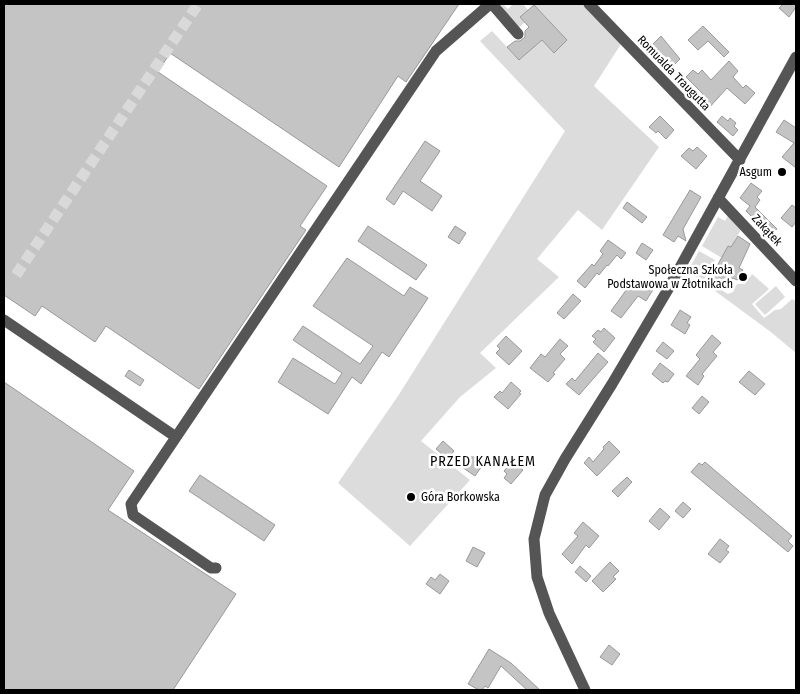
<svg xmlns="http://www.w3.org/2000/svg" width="800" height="694" viewBox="0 0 800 694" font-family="'Fira Sans Condensed',sans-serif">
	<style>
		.green { fill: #dcdcdc }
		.building { fill: #c4c4c4; stroke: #999 }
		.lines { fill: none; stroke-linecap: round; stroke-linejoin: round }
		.minor-tunnel { stroke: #d9d9d9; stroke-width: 11; stroke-dasharray: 11 5.5; stroke-linecap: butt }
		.minor { stroke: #555; stroke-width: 11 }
		.poi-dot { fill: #000; stroke: #fff; stroke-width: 2 }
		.labels { text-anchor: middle; stroke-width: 5; stroke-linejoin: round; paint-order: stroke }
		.street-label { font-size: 12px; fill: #000; stroke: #fff }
		.poi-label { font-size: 12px; fill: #000; stroke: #fff; text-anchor: end }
		.neighbourhood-label { font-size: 14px; letter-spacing: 1px; fill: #000; stroke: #fff }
	</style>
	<rect width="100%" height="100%" fill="#fff"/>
	<path class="green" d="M500 4H503L508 9 513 4H523L528 10 520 17 525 22 520 27 515 25Z
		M530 4H584L621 44 594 86 659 147 602 230 578 210 537 259 559 277 480 353 496 368 460 397 421 441 470 480 410 546 338 483 398 396 565 131 480 41 492 31 519 60 542 40 554 52 567 40 534 5 532 6Z
		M729 214 742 228 731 247 728 246 722 258 702 246 718 217 725 221Z
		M699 251 715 260 704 280 728 294 733 292 737 284H745L752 274 769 289 752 304 764 318 775 310 781 309 792 299 796 301V353L772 333 688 271Z
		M776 286 785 297 765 315 755 304Z"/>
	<path class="building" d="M4 4H459L406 82 398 76 339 167 170 53 158 72 327 186 300 226 306 230 199 389 106 326 95 342 42 306 35 316 4 295Z
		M783 4H796V7L789 17 779 8Z
		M534 5 567 40 554 53 542 40 519 60 507 47 515 41H520L525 37V31L529 27 520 17Z
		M703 26 729 52 724 57 708 41 698 50 688 40Z
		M661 36 680 59 670 69 658 56 661 54 652 45Z
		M729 61 738 71 733 77 743 88 746 85 755 93 745 104 727 88 707 110 697 101 703 94 686 77 693 70 698 74 702 70 711 80Z
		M660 116 674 130 666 139 658 131 656 133 649 127Z
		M722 116 728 121 730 118 736 123 734 126 738 130 733 136 717 122Z
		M784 120 796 128V168L782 157 794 143 776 132Z
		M425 141 440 151 420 181 442 196 432 211 403 191 394 205 386 199Z
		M697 147 707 156 696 169 681 156 689 148 693 151Z
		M751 183 762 191 757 197 760 200 755 207 777 229 770 235 746 211 750 206 740 198Z
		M690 190 701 197 683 229 686 241 678 236 674 242 663 235Z
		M627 202 647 217 642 223 623 208Z
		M792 205 796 208V222L792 227 781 218Z
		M368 226 427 265 416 280 358 241Z
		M455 226 466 233 459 244 448 237Z
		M738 236 750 244 739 268 743 270 737 280 733 278 726 289 710 279 728 246 731 247Z
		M608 240 626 253 621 259 617 255 608 266 607 265 599 275 597 273 585 288 577 281 592 264 594 266 603 254 600 251Z
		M642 243 653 250 646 260 636 253Z
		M347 258 404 296 410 287 428 298 389 357 382 352 361 384 352 377 328 414 278 382 293 358 335 384 342 373 293 340 303 326 360 364 373 346 313 306Z
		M628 280 638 286 642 280 654 288 646 301 638 296 621 318 611 311 627 289 624 287Z
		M573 294 581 301 564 319 557 313Z
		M680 310 691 317 687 323 690 325 685 334 671 325Z
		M604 328 615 338 604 352 593 342 596 339 592 336 598 330 601 332Z
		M712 335 721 343 713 352 717 356 702 374 704 376 698 385 686 376 700 359 696 355Z
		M506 336 522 351 509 365 496 353 500 349 497 346Z
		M560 339 568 346 560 354 565 359 553 373 555 374 548 382 530 368 541 354 545 357Z
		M663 342 674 351 667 359 656 351Z
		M598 353 608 362 579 395 566 384 572 378 575 381Z
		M660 363 674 374 668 382 665 381 663 383 652 374Z
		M129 370 144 380 140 386 125 376Z
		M749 371 765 384 755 395 739 382Z
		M4 382 134 471 108 510 236 594 173 690H4Z
		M511 382 521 391 519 393 521 394 508 409 494 397 500 391 502 393Z
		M702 396 709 402 699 414 692 408Z
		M443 441 454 451 448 459 436 449Z
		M609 441 620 452 597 476 584 463 589 457 593 462 604 449 603 447Z
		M470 457H477L482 466 475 476 462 467Z
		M705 462 792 536 788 541 793 546 788 552 691 472 699 463 702 465Z
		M510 464 513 467 516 464 523 470 511 484 504 478 507 474 504 471Z
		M200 475 275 525 264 541 189 491Z
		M627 477 632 482 618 497 612 491Z
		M683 502 691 509 683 518 675 511Z
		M660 508 670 517 659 530 649 521Z
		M583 522 599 536 589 548 586 545 572 564 562 554 578 536 574 533Z
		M720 539 729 546 726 550 729 552 720 563 708 554Z
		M473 547 485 553 477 567 466 561Z
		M610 562 619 571 613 577 616 579 603 592 592 581Z
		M580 566 591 576 586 582 575 572Z
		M440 574 449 581 440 594 426 584 431 577 435 580Z
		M609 645 620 654 612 665 600 657Z
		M489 649 511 663 540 690H527L501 666 488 688 485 686 482 690H479L468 684Z"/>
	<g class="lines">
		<path class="minor-tunnel" d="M16 275 198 4"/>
		<path class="minor" d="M492 4 518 34
			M589 4 740 160
			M718 198 796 281
			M4 320 176 437
			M216 568H211L133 515 131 504 436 51 490 4
			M585 690 549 613 537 577 534 539 545 495 565 459 612 384 667 291 796 57"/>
	</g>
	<g class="poi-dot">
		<circle cx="782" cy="172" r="5"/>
		<circle cx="743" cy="277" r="5"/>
		<circle cx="411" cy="497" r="5"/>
	</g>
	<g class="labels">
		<g class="street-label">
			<text transform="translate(674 73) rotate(46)" y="4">Romualda Traugutta</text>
			<text transform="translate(767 230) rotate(47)" y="4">Zakątek</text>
		</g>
		<g class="poi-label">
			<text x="772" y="176">Asgum</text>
			<text x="733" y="274">Społeczna Szkoła<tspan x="733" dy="14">Podstawowa w Złotnikach</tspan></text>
			<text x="421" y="501" text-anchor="start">Góra Borkowska</text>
		</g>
		<g class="neighbourhood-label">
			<text x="483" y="466">PRZED KANAŁEM</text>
		</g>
	</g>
	<rect width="800" height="694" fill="none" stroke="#000000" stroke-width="10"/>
</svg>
